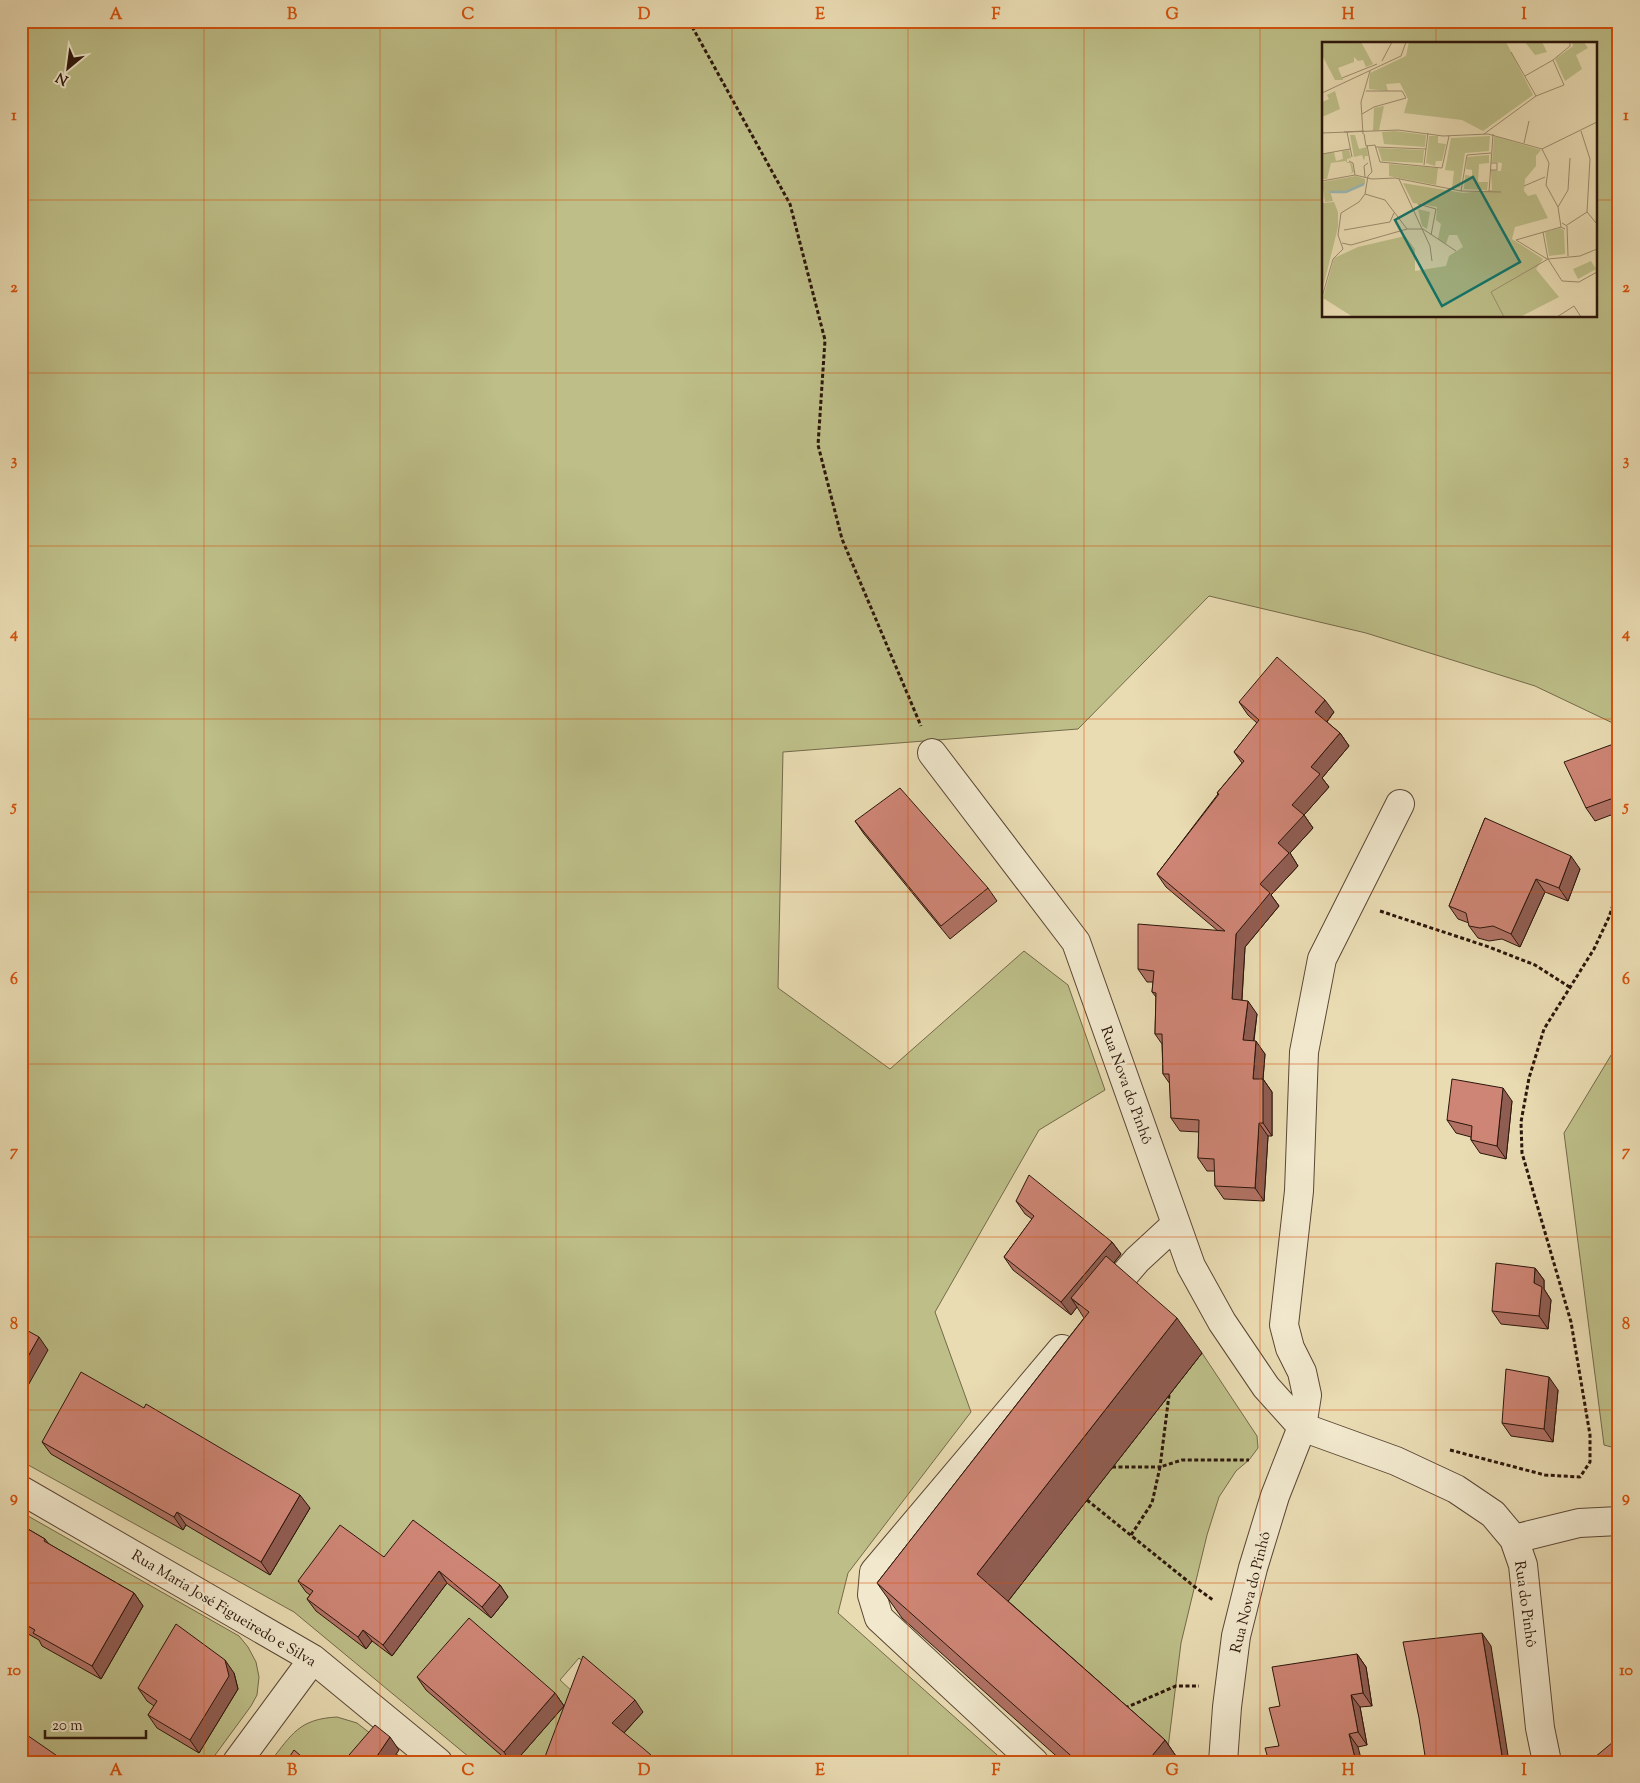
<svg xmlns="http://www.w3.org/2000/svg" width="1640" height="1783" viewBox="0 0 1640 1783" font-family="'Sorts Mill Goudy',serif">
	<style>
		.green { fill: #bdbe88; stroke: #746a4a; fill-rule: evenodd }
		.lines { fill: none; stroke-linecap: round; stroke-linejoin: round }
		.street-casing { stroke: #5b4735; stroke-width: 30 }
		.path { stroke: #2c160b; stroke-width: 3; stroke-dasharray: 4 2.5; stroke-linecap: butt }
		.street { stroke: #f1e8cd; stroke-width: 28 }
		.wall { fill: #b17265; stroke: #2c160b }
		.shaded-wall { fill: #905d52; stroke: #2c160b }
		.building { fill: #ce8575; stroke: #2c160b }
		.grid { fill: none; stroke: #d5520c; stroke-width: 1; stroke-opacity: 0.55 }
		.labels { text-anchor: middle; stroke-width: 4.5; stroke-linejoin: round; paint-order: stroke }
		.street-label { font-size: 15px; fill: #2c160b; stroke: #f1e8cd }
		.inset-river { fill: none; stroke: #9ab9b6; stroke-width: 2.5 }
		.inset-road { fill: none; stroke: #9d8c6f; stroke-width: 1 }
		.view { fill: #0f766e; fill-opacity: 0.15; stroke: #0f766e; stroke-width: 2.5 }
		.inset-edge { fill: none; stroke: #2c160b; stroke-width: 2.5 }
		.neatline { fill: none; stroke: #d5520c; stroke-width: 2 }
		.grid-label { font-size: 16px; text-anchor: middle; font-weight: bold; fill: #d5520c }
	</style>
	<rect width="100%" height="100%" fill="#e9dbb2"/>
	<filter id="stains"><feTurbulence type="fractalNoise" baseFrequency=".004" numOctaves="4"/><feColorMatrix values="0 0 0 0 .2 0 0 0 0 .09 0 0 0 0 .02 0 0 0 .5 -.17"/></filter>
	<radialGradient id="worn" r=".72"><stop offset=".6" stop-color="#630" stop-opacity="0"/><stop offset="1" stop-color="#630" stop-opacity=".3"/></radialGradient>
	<path class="green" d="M21 21H1619V726L1535 686 1366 633 1209 596 1078 729 783 752 778 988 890 1069 1024 951 1068 985 1105 1090 1039 1130 935 1312 971 1412 848 1573 838 1613 1005 1762H475L294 1612 21 1461ZM1324 44H1596V316H1324ZM579 1658 643 1712 587 1705 560 1680Z
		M1619 1042V1449L1604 1445 1564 1133Z
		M1202 1353 1257 1436 1258 1448 1249 1460 1236 1471 1219 1497 1207 1535 1181 1643 1167 1756 1002 1609Z
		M21 1512 239 1636 248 1647 256 1662 259 1677 257 1695 251 1706 210 1762H21Z
		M337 1717 357 1723 407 1762H270C292 1734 299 1719 337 1717Z"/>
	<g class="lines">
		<defs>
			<path id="street" d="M932 753 1076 942 1191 1266 1222 1322 1266 1387 1302 1427 1396 1461 1456 1489 1493 1514 1514 1539 1523 1565 1540 1728 1547 1762
				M1101 1302 1137 1260 1176 1224
				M21 1490 313 1659 438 1762
				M1514 1539 1579 1523 1619 1521
				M237 1762 313 1659
				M1034 1762 879 1618 872 1595 874 1572 1062 1349
				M1223 1762 1227 1707 1236 1636 1253 1568 1275 1496 1302 1427 1307 1395 1302 1372 1290 1348 1284 1325 1299 1191 1304 1052 1322 959 1400 804"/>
		</defs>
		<use href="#street" class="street-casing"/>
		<path class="path" d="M689 21 790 204 825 340 818 445 842 539 921 726
			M1380 911 1489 947 1535 965 1571 988
			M1450 1450 1545 1475 1580 1477 1590 1462V1435L1571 1322 1522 1153 1521 1122 1529 1078 1544 1029 1594 949 1609 917 1619 887
			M1112 1467H1160L1169 1395
			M1087 1500 1195 1587 1213 1600
			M1131 1535 1152 1503 1160 1467 1182 1460H1249
			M1125 1708 1176 1686H1199"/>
		<use href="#street" class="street"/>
	</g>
	<path class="wall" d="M1239 702 1334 712 1327 722 1340 733 1349 746 1322 778 1329 787 1304 815 1313 828 1290 853 1298 866 1271 895 1279 906 1245 947 1242 1000 1257 1014 1254 1041 1265 1054 1263 1079 1272 1092V1136H1268L1264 1201 1224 1199 1215 1186V1171H1207L1198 1158 1199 1132 1180 1131 1171 1118 1170 1084 1163 1074 1162 1044 1155 1034 1156 997 1152 992 1153 982H1147L1138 969 1218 931 1166 887 1157 874 1218 794 1217 793 1242 763 1234 752 1257 723 1248 715Z
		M1619 742V812L1595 821 1586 808Z
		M1485 818 1580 869 1568 901 1545 892 1520 947 1502 939 1489 941 1478 938 1469 926V923L1458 919 1449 906Z
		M855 821 988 888 997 901 950 939 864 834Z
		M1512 1101 1506 1159 1480 1153 1471 1140V1137L1456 1133 1447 1120Z
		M1016 1201 1112 1242 1121 1254 1114 1263 1202 1353 1008 1601 1165 1740 1180 1762H1063L902 1618 877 1583 1084 1318 1077 1307 1071 1315 1013 1270 1004 1257 1032 1219 1025 1214Z
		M1535 1268 1544 1280V1289L1551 1300 1548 1329 1501 1324 1492 1311Z
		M1558 1390 1553 1442 1511 1436 1502 1423Z
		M42 1442 310 1508 270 1575 186 1525 183 1530 51 1454Z
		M21 1525 45 1539 49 1544 134 1593 143 1606 101 1679 42 1646 39 1640 21 1630Z
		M384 1557 500 1585 508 1597 491 1618 447 1583 392 1656 372 1641 366 1649 316 1611 307 1599 310 1595 306 1592 298 1581Z
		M1357 1654 1366 1667 1372 1706 1360 1707 1367 1745 1358 1747 1279 1746 1280 1706Z
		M234 1673 238 1689 199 1753 157 1728 148 1715 154 1706 147 1701 138 1688Z
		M417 1677 555 1693 564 1706 643 1712 624 1733 564 1706 515 1762H509L426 1690Z"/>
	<path class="shaded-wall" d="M1325 700 1334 712 1324 725 1315 712Z
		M1340 733 1349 746 1322 778 1329 787 1304 815 1313 828 1290 853 1298 866 1271 895 1279 906 1245 947 1241 1012 1232 999 1236 934 1278 843 1292 805 1311 767Z
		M1571 856 1580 869 1568 901 1559 888Z
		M1536 879 1545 892 1520 947 1511 934Z
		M1248 1001 1257 1014 1252 1053 1243 1040Z
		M1256 1041 1265 1054 1263 1079 1272 1092V1136L1263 1123 1253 1079Z
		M1503 1088 1512 1101 1506 1159 1497 1146Z
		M1259 1123 1268 1136 1264 1201 1255 1188Z
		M1112 1242 1121 1254 1079 1305 1071 1298 1077 1307 1071 1315 1061 1302Z
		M1535 1268 1544 1280V1289L1551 1300 1548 1329 1539 1316 1534 1283Z
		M1177 1318 1202 1353 1002 1609 977 1574Z
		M39 1337 48 1350 21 1398V1369Z
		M1549 1377 1558 1390 1553 1442 1544 1429Z
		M300 1495 310 1508 270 1575 261 1562Z
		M177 1512 186 1525 183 1530 174 1517Z
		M439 1571 447 1583 392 1656 383 1645Z
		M500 1585 508 1597 491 1618 482 1607Z
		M134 1593 143 1606 101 1679 92 1666Z
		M363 1630 372 1641 366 1649 358 1637Z
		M1482 1633 1491 1646 1509 1762H1503Z
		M1357 1654 1366 1667 1372 1706 1363 1693Z
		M225 1660 234 1673 238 1689 199 1753 190 1740Z
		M555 1693 564 1706 515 1762H510L504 1752Z
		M1351 1695 1360 1707 1367 1745 1358 1732Z
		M635 1700 643 1712 621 1736 612 1723Z
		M1349 1734 1358 1747 1362 1762H1356Z
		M390 1737 399 1750 391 1762H373Z
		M1165 1740 1180 1762H1147Z"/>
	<path class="building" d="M1277 657 1325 700 1315 712 1340 733 1311 767 1320 774 1292 805 1304 815 1278 843 1289 853 1260 884 1270 893 1236 934 1232 999 1248 1001 1243 1040 1256 1041 1253 1079H1263V1123H1259L1255 1188 1215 1186 1214 1159 1198 1158 1199 1120 1171 1118 1169 1074H1163L1162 1034H1155L1156 993 1152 992 1154 971 1138 969V924L1225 931 1157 874 1219 794 1217 793 1244 761 1234 752 1259 720 1239 702Z
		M1619 742V796L1586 808 1564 762Z
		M900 788 988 888 941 926 855 821Z
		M1485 818 1571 856 1559 888 1536 879 1511 934 1493 926 1480 928 1469 926 1466 913 1449 906Z
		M1452 1079 1503 1088 1497 1146 1471 1140 1472 1126 1447 1120Z
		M1029 1175 1112 1242 1061 1302 1004 1257 1034 1216 1016 1201Z
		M1106 1256 1177 1318 977 1574 1165 1740 1147 1762H1078L877 1583 1089 1312 1071 1298Z
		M1496 1263 1535 1268 1534 1283 1542 1287 1539 1316 1492 1311Z
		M21 1327 39 1337 21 1369Z
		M1506 1369 1549 1377 1544 1429 1502 1423Z
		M81 1372 144 1408 146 1404 300 1495 261 1562 177 1512 174 1517 42 1442Z
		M413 1520 500 1585 482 1607 439 1571 383 1645 363 1630 358 1637 307 1599 313 1591 298 1581 340 1525 384 1557Z
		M21 1525 45 1539 44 1541 134 1593 92 1666 33 1633 35 1630 21 1622Z
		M469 1618 555 1693 504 1752 417 1677Z
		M176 1624 225 1660 229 1676 190 1740 148 1715 157 1701 138 1688Z
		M1482 1633 1503 1762H1426L1419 1718 1403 1642Z
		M1357 1654 1363 1693 1351 1695 1358 1732 1349 1734 1356 1762H1269L1265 1748 1279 1746 1269 1708 1280 1706 1272 1667Z
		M583 1656 635 1700 612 1723 644 1749 659 1762H543Z
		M375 1725 390 1737 373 1762H343Z
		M24 1733 66 1762H21V1738Z
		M1619 1737V1762H1589Z
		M294 1750 308 1762H286Z"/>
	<path class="grid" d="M204 21V1762M380 21V1762M556 21V1762M732 21V1762M908 21V1762M1084 21V1762M1260 21V1762M1436 21V44M21 200H1324M1596 200H1619M1436 316V1762M21 373H1619M21 546H1619M21 719H1619M21 892H1619M21 1064H1619M21 1237H1619M21 1410H1619M21 1583H1619"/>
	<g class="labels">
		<g class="street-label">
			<text transform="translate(1127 1085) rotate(70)" y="5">Rua Nova do Pinhô</text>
			<text transform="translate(1250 1592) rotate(-76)" y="5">Rua Nova do Pinhô</text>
			<text transform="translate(1526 1604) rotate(82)" y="5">Rua do Pinhô</text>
			<text transform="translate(224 1608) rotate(31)" y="5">Rua Maria José Figueiredo e Silva</text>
		</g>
	</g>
	<g transform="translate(1322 42)">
		<rect width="275" height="275" fill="#e9dbb2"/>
		<path d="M0 0H39L51 22 44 25 41 18 36 19 32 15V20L16 26 21 38H13L0 13ZM87 0H184L211 53 161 89 140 78 82 71 86 57 78 41 64 42 66 49 47 47V39L48 31 84 14ZM203 0H220L225 10 213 13ZM250 0H262L266 6 254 13 260 27 243 39 233 17 251 4ZM13 49 18 67 0 75V60L7 57 5 53ZM62 64 57 88 51 89 52 66ZM73 89 104 93 103 105 62 102 60 90ZM28 93H33L37 107 45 105 46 114H43L42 119 40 113 32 115ZM107 94H116V101L124 102 120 119H114L113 124 104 121ZM168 94 167 109 143 111 138 145 130 146 132 129 123 128 129 96ZM172 94 219 108 214 114V124L203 137 202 149 206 154 214 152 226 176 193 185 190 197 221 217 214 227 237 255 198 275H31L1 256 12 216 36 205 83 194 93 207V229L124 224 127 214 141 205 135 193H127L124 202 116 197 119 182 114 178 115 165 91 161 81 141 141 151 170 148 169 128 179 129 180 121 170 120ZM56 106 102 108 101 121 60 119ZM27 108 29 116 25 117V120H28L30 122 32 130 27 132 30 130 28 121H25L24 119 9 121 5 137H0V112L12 110 14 119 21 117 20 109ZM167 113V121L157 122 156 140H166L165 148 142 147 143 133 150 134V128L144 127 145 115ZM67 122 116 126 114 143 67 134ZM34 134 43 137V142L23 150 8 149 11 159 3 160 0 140ZM0 158 1 161 12 160 16 170V185L0 250ZM96 167 108 170 105 187 100 184ZM238 186 242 188 243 212 227 214 223 190ZM269 219 274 227 256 237 251 227Z" fill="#bdbe88"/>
		<path class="inset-river" d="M8 150H24L42 142"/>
		<path class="inset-road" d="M189 10 214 54M60 19 70 0M203 34 231 18 248 4V0M20 36 55 22M0 51 79 14 84 0M40 72 52 65 84 56 80 49H44M259 89 268 117 265 170 275 182M22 90 42 89M25 90 30 115M0 91 76 88 121 94 166 92 220 107 275 80M41 92 39 60 48 29M42 92 44 104 53 103 58 120 120 126 127 94M162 92 214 54 242 43 231 18M202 101 207 79M54 105 104 107M220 107 227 121 224 143 236 165 239 185 243 187M0 112 28 107M27 119 31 121 33 133M102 123 106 91M168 128H175V121H169M43 135 42 124 46 121M77 137 108 204 110 219M0 139 33 133 50 137 73 136 139 149 179 150M202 144 223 135M139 149 145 113 169 111M167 150 171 92M43 152 63 158 85 187H101L134 209M96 162 114 167 109 193M236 165 246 148 248 116M240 181 245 184 246 214M245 183 265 170M22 188 68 180 72 171M221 190 226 217 240 239 257 240 275 230M194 198 239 185M194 198 225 217M20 201 29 203 85 187M0 255 11 217 21 207 16 193 19 171 37 160 43 152 46 134 50 130 45 103M182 275 169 250 226 217 258 214 275 207M235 275 252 264 259 275"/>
		<path class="view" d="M151 135 198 220 120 264 73 178Z"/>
		<rect width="275" height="275" class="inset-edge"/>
	</g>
	<rect width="1640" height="1783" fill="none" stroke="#e9dbb2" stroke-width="55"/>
	<g transform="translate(68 68) rotate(209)" stroke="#f1e8cd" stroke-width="4" paint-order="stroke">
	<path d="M0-4L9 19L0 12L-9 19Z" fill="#2c160b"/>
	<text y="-8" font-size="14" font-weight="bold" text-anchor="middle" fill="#2c160b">N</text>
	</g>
	<path d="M45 1730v8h101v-8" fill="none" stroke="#2c160b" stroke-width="2.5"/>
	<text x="52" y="1730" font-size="15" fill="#2c160b" stroke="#f1e8cd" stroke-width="4" paint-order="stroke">20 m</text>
	<rect x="28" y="28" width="1584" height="1728" class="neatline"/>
	<g class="grid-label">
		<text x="116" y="19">A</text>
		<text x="292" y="19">B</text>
		<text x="468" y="19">C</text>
		<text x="644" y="19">D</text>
		<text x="820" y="19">E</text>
		<text x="996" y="19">F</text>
		<text x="1172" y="19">G</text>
		<text x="1348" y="19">H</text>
		<text x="1524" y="19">I</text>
		<text x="14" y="120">1</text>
		<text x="1626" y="120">1</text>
		<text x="14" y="292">2</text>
		<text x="1626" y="292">2</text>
		<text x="14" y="465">3</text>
		<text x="1626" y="465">3</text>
		<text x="14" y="638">4</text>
		<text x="1626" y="638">4</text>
		<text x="14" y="811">5</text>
		<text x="1626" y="811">5</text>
		<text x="14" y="984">6</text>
		<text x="1626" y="984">6</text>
		<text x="14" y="1156">7</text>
		<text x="1626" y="1156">7</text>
		<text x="14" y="1329">8</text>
		<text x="1626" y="1329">8</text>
		<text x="14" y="1502">9</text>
		<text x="1626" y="1502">9</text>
		<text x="14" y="1675">10</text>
		<text x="1626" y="1675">10</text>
		<text x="116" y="1775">A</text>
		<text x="292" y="1775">B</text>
		<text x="468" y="1775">C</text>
		<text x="644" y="1775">D</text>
		<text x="820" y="1775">E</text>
		<text x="996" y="1775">F</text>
		<text x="1172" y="1775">G</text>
		<text x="1348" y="1775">H</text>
		<text x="1524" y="1775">I</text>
	</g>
	<rect width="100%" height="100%" filter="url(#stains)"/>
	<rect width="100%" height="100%" fill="url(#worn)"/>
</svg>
